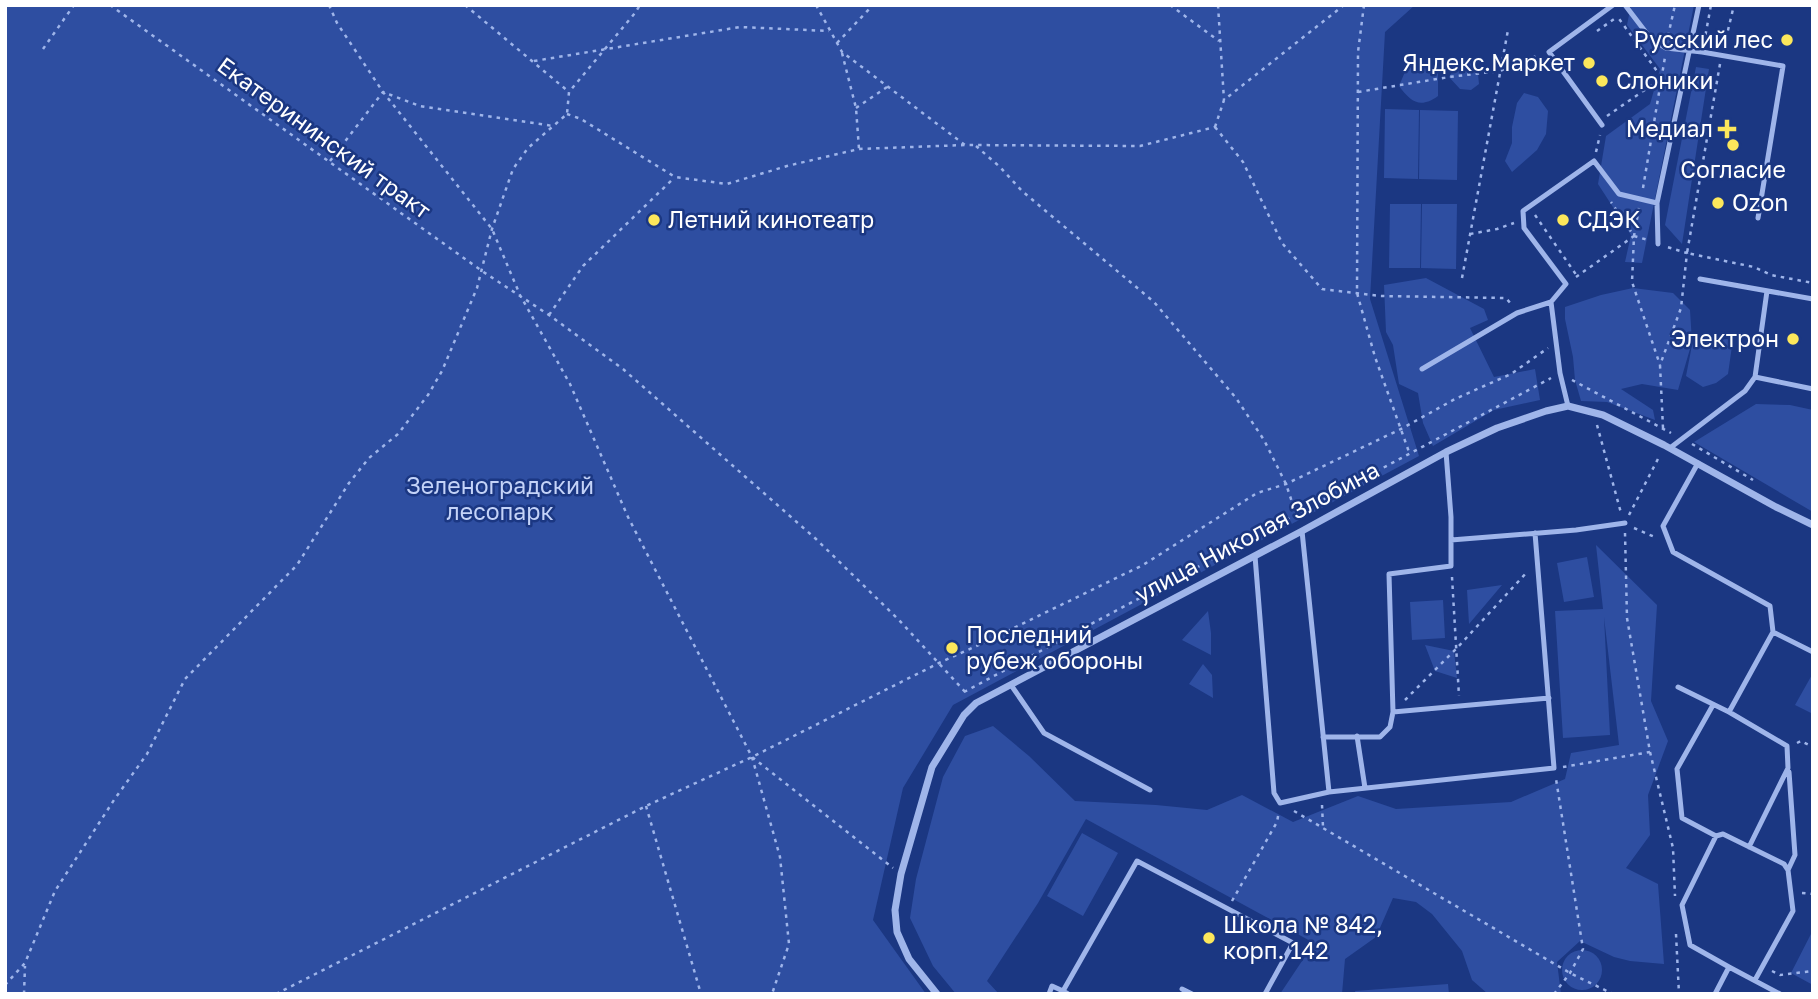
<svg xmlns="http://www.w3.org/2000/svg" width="1818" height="999" viewBox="0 0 1818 999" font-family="'Golos Text',sans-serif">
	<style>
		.green { fill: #2e4ea1 }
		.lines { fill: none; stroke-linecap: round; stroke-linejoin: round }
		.path { stroke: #9fb5ea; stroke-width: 2.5; stroke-dasharray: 3.5 5; stroke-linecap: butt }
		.service { stroke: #9fb5ea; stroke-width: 5 }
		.minor { stroke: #9fb5ea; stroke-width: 7 }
		.poi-dot { fill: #fce75b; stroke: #1b3782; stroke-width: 2.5 }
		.labels { text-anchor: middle; stroke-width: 5; stroke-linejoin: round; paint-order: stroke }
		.poi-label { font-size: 23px; fill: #fff; stroke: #1b3782; text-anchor: start }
		.street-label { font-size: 23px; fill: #fff; stroke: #1b3782 }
		.park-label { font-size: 23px; fill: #c4d3f8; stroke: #1b3782 }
	</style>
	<rect width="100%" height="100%" fill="#1b3782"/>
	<path class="green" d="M5 5H1415L1385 32 1370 299 1419 456 953 705 903 788 873 920 926 994H5Z
		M1631 5H1694L1642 263 1625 262 1631 235 1598 184 1606 136 1650 104 1660 69 1627 25Z
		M1469 61 1480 68 1478 74 1479 84 1471 90 1460 89 1449 77 1458 63Z
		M1423 62 1438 68V96C1420 109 1411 102 1399 86L1407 67Z
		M1696 67 1709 69 1682 244 1665 225Z
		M1524 93 1538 97 1548 111 1546 134 1537 150 1512 172 1505 161 1512 143V127L1517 103Z
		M1385 109 1419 110 1418 179 1384 178Z
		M1420 110 1458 111 1457 180 1419 179Z
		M1390 204H1421L1420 268H1389Z
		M1422 204H1457L1456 269 1421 268Z
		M1426 278 1484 309 1488 320 1470 328 1494 377 1535 369 1540 400 1494 410 1433 446 1423 423 1418 393 1399 384 1393 345 1386 332 1384 285Z
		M1633 288 1673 293 1690 310 1692 342 1678 390 1642 384 1621 389 1653 410 1655 420 1607 402 1581 401 1575 380 1573 357 1565 319V307L1601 295Z
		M1733 339 1728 374 1716 383 1703 387 1686 376 1693 340Z
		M1756 404 1790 405 1813 410V512L1694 442Z
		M1596 545 1657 605 1651 701 1668 741 1648 795 1650 835 1626 868 1658 884 1664 964 1630 961 1614 957 1580 941 1557 962 1561 994H1488L1472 980 1462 951 1432 914 1416 902 1393 898 1376 937 1345 959 1342 994H1280L1314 943 1086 819 1038 903 987 981 999 994H956L933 966 910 918 916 879 943 777 965 736 993 726 1029 756 1075 801 1156 805 1207 810 1242 795 1293 822 1358 796 1396 809 1511 802 1565 779 1571 753 1619 745 1604 617 1610 735 1563 738 1555 611 1603 609Z
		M1587 557 1594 597 1564 602 1557 563Z
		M1502 585 1469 624 1467 590Z
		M1443 600 1445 638 1412 640 1410 602Z
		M1208 611 1211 633V655L1182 640Z
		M1425 645 1454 651 1457 678 1435 671Z
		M1203 664 1212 675 1213 698 1189 684Z
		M1813 673V714L1795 705Z
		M1082 833 1118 853 1083 916 1047 896Z
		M1813 930V985L1791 973Z
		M1562 970a20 20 0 1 1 40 0a20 20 0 1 1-40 0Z
		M1448 984 1449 994H1356L1355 991Z"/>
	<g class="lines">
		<path class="path" d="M110 5 482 271 549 315 623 369 816 539 899 620 967 694
			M329 5 337 23 383 92 492 229 520 295 570 384 628 517 752 757 893 868
			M465 5 569 92
			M816 5 842 52 965 145 1140 146 1215 127
			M1170 5 1219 41
			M1218 5 1224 100
			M1364 5 1358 52 1357 293 1375 357 1409 452
			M1597 31 1617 17
			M1668 36 1675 5
			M837 43 873 5
			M1704 43 1711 5
			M1724 47 1734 5
			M43 49 74 5
			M842 53 856 108 859 149
			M534 61 740 27 829 31
			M1720 64 1687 253 1754 267 1771 275 1813 283
			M1358 92 1449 77 1500 71 1539 55
			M856 108 887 87
			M567 114 581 119 675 177 727 184 787 166 859 149 965 145
			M1607 116 1662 78 1617 16
			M1215 127 1243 162 1282 243 1322 289 1380 296 1506 298 1511 304
			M1215 127 1224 100 1344 5
			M976 146 1000 167 1022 191 1154 302 1236 398 1264 440 1286 484 1298 520
			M1596 152 1600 135
			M330 161 383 92 420 106 553 126
			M1643 188 1665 57
			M1639 208 1634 236 1632 282 1660 365
			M1535 215 1577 276
			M1470 234 1497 229 1514 223
			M1634 236 1648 240
			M1576 277 1634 236 1611 202
			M1462 278 1508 30
			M549 315 583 266 674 178
			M1572 380 1671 433
			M1597 425 1621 513
			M1663 428 1660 365 1681 308 1687 253 1667 247
			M1692 444 1753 480
			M1629 515 1660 455
			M1634 528 1657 538
			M1625 533 1627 618 1650 752 1673 848 1675 896
			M1452 577 1459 696
			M964 692 1551 378
			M1405 700 1457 648 1528 571
			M1797 743 1801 741 1813 747
			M752 757 780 857 789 944 772 994
			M1563 767 1650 752
			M1322 805 1323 827
			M646 806 701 994
			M1294 811 1570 973 1613 994
			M1802 893 1813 894
			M1232 901 1277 822 1279 811
			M1676 934 1679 994
			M1772 971 1780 975 1813 971
			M5 985 25 963 55 891 114 800 147 754 185 679 297 565 349 483 369 458 398 434 428 395 442 371 477 288 492 229 513 169 528 148 567 114 569 92 635 13 640 5
			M24 994 25 966
			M276 994 646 806 752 757 939 663 985 642 1143 565 1257 493 1286 484 1401 429 1455 399 1511 374 1548 348
			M1554 994 1570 973 1583 949 1556 779"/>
		<path class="service" d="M1625 5 1651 39 1666 48 1702 52 1783 66 1758 218
			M1602 125 1549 52 1613 5
			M1658 244 1657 203 1699 5
			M1700 279 1813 299
			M1551 302 1560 373 1568 406
			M1422 369 1517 313 1551 302 1566 284 1524 228 1523 211 1594 161 1619 194 1657 203
			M1755 377 1813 389
			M1670 448 1737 397 1745 391 1755 377 1767 291
			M1698 463 1663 526 1673 552 1770 606 1773 632 1813 652
			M1302 531 1329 792
			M1451 540 1576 530 1625 523
			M1255 556 1274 793 1280 803 1329 792 1554 768 1535 533
			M1011 685 1044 733 1150 790
			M1678 687 1729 712 1787 746 1788 768 1749 847
			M1713 705 1677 769 1682 818 1716 836 1682 905 1690 945 1729 967 1715 994
			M1393 712 1549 698
			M1729 712 1773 632
			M1357 736 1365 788
			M1323 737H1380L1390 727 1393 712 1389 574 1451 566V517L1446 452
			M1716 836 1723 834 1784 864 1788 870 1793 911 1755 980
			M1788 870 1795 855 1789 772
			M1729 967 1780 994
			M1182 989 1192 994
			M1049 994 1052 986 1063 991
			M1068 994 1063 991 1137 861 1293 943 1265 994"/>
		<path class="minor" d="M937 994 909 959 897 932 895 910 901 874 932 767 964 715 976 703 1302 531 1446 452 1497 428 1546 411 1568 406 1603 415 1664 445 1776 507 1813 525"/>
	</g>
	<g class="poi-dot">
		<circle cx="1787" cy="40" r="7"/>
		<circle cx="1589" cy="63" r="7"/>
		<circle cx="1602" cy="81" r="7"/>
		<path d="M1723.5 118.5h7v7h7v7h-7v7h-7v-7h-7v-7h7z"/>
		<circle cx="1733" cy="145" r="7"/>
		<circle cx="1718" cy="203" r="7"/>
		<circle cx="654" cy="220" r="7"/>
		<circle cx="1563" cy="220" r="7"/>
		<circle cx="1793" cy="339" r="7"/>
		<circle cx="952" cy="648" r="7"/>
		<circle cx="1209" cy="938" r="7"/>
	</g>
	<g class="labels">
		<g class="poi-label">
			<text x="1773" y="48" text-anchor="end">Русский лес</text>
			<text x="1575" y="71" text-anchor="end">Яндекс.Маркет</text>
			<text x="1616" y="89">Слоники</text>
			<text x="1713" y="137" text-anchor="end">Медиал</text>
			<text x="1733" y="178" text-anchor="middle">Согласие</text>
			<text x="1732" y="211">Ozon</text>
			<text x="668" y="228">Летний кинотеатр</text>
			<text x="1577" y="228">СДЭК</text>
			<text x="1779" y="347" text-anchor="end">Электрон</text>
			<text x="966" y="643">Последний<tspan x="966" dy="26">рубеж обороны</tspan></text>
			<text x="1223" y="933">Школа № 842,<tspan x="1223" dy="26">корп. 142</tspan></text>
		</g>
		<g class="street-label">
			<text transform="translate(324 138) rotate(36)" y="8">Екатерининский тракт</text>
			<text transform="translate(1257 532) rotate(-28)" y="8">улица Николая Злобина</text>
		</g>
		<g class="park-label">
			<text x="500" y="494">Зеленоградский<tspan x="500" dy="26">лесопарк</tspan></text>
		</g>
	</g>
	<rect width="1818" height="999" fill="none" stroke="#ffffff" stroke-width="14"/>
</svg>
